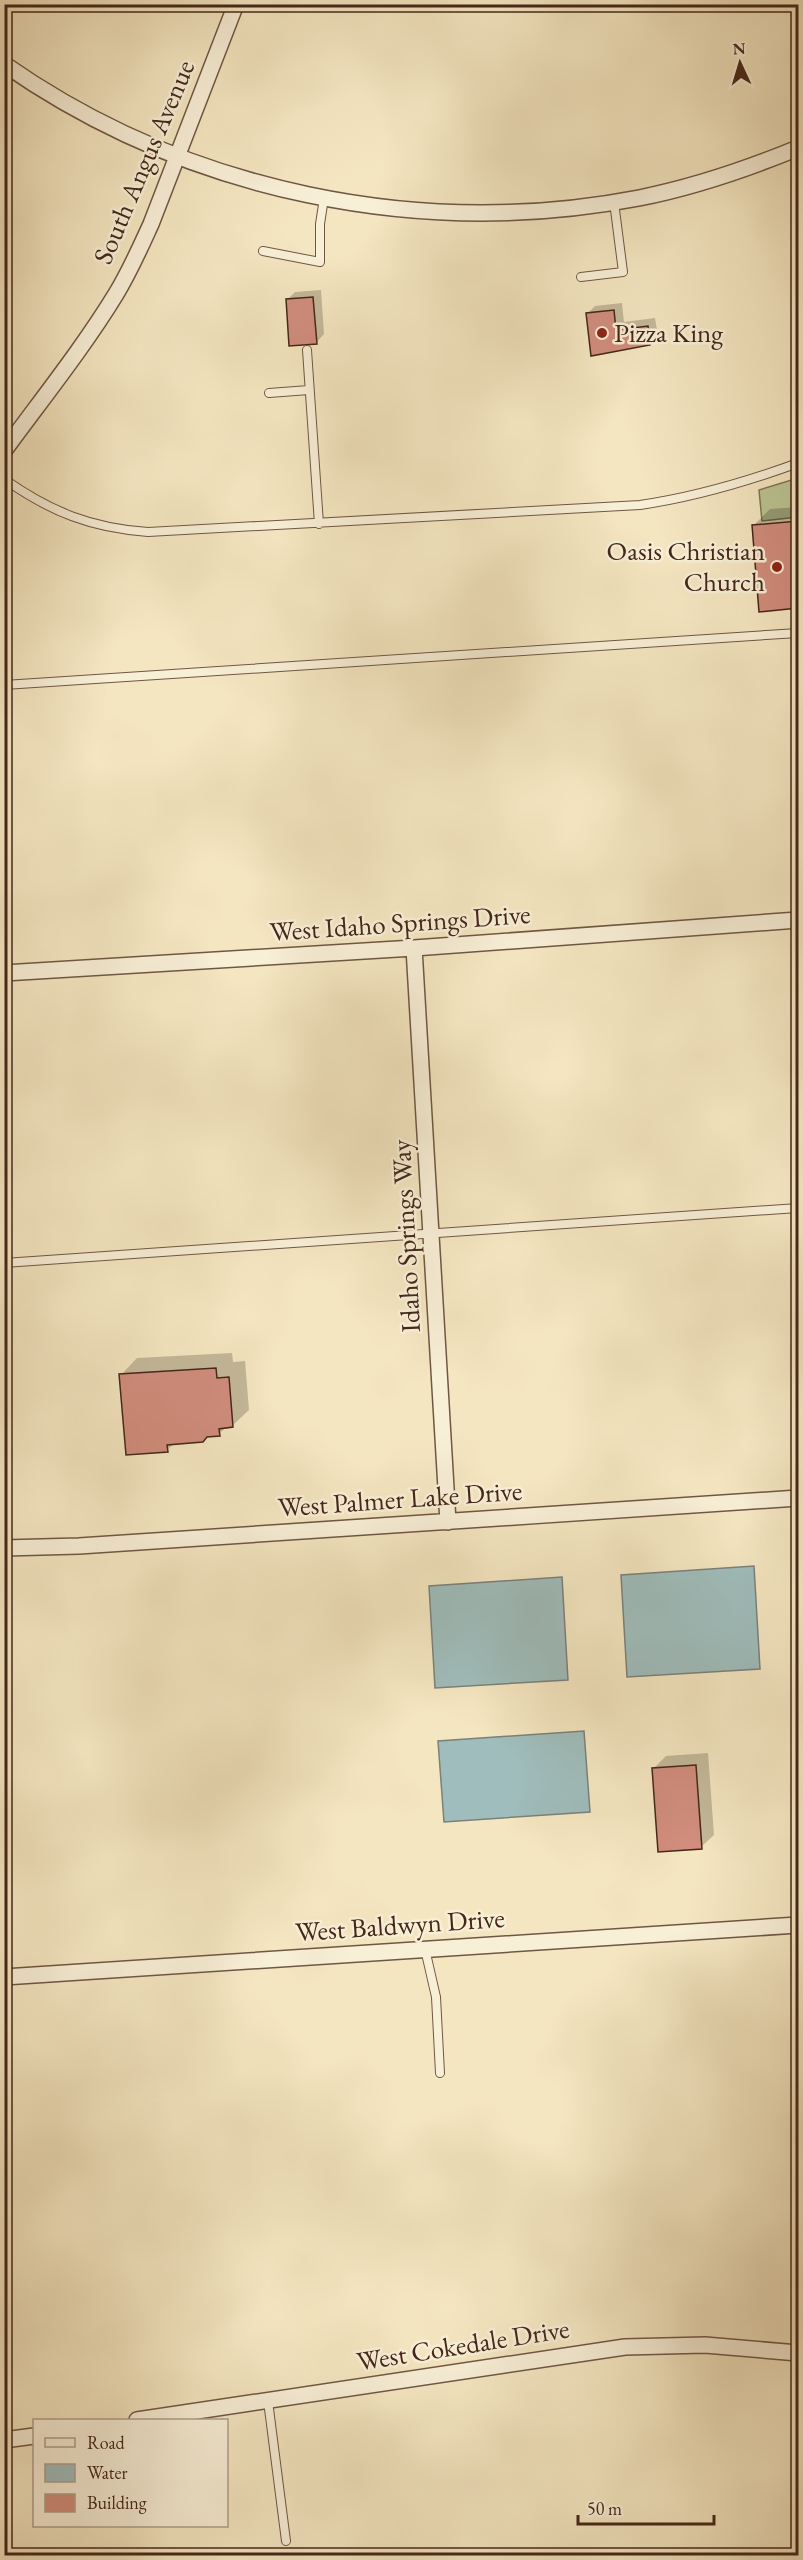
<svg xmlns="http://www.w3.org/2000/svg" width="803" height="2560" viewBox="0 0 803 2560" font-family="'EB Garamond',serif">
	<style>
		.green { fill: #bbc593; stroke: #807656; stroke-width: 1.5 }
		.water { fill: #9fbdbc; stroke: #7b817b; stroke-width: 1.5 }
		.shadow { fill: #0003 }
		.building { fill: #d18d7d; stroke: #442719; stroke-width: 1.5 }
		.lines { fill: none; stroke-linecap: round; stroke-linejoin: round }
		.lane-casing { stroke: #705743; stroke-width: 10 }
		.street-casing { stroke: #705743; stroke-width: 18 }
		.lane { stroke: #f8efd7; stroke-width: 8 }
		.street { stroke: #f8efd7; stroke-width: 15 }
		.poi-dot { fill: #8f2418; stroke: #f8efd7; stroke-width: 2 }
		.labels { text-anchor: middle; stroke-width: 5; stroke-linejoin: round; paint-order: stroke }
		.street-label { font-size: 27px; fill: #442719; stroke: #f8efd7 }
		.poi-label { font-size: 27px; fill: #442719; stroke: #f8efd7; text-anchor: start }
	</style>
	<rect width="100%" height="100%" fill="#f4e6c1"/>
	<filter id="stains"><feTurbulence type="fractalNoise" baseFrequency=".00333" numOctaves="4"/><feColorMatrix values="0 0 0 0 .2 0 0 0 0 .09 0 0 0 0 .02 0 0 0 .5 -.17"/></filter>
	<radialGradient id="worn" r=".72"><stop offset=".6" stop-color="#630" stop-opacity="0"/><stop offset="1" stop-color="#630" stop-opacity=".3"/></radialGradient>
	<path class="green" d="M798 478V517L762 521 759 490Z"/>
	<path class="water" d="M754 1566 760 1669 627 1677 621 1575Z
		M562 1577 568 1680 435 1688 429 1586Z
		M584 1731 590 1812 444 1822 438 1741Z"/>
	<path class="shadow" d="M321 290 324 334 316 343 287 300 295 292Z
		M622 303 624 322 655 318 658 336 649 344 592 354 587 314 595 306Z
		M798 507V607L761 610 754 525 770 509Z
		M232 1353 233 1362 245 1361 249 1410 232 1426H227L219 1434 175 1443 167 1450 121 1375 137 1358Z
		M798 1717V1848H794L793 1723Z
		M708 1753 714 1835 701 1847 653 1769 666 1756Z"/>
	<path class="building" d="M313 297 317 344 289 346 286 299Z
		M614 310 616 330 648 326 650 345 591 356 586 313Z
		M798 521V608L759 612 752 525Z
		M216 1368 217 1378 229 1377 233 1427 219 1429 220 1436 207 1437 203 1442 167 1445 168 1452 126 1455 119 1374Z
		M696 1765 702 1849 658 1852 652 1768Z"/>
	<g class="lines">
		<defs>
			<path id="lane" d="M263 251 320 262V224L324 198
				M581 277 623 272 614 202
				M307 350 319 524
				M269 393 309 390
				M4 479C51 512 91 528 148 532L640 505C695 497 746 482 798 463
				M4 685 798 633
				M4 1263 798 1208
				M425 1949 436 1997 440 2073
				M268 2401 286 2541"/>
			<path id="street" d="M4 64C187 192 420 240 639 198 694 187 747 169 798 148
				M4 451C42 399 83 348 116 294 130 271 140 248 151 224L236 4
				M414 948 448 1522
				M4 973 414 948 798 920
				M4 1548 79 1546 798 1498
				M4 1977 798 1925
				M137 2420 625 2347 705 2345 798 2353
				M4 2440 34 2436"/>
		</defs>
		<use href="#lane" class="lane-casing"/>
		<use href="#street" class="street-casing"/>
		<use href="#lane" class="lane"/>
		<use href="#street" class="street"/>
	</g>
	<g class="poi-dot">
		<circle cx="602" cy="333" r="6"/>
		<circle cx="777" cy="567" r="6"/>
	</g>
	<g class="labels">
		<g class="street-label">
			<text transform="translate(144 162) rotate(-67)" y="9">South Angus Avenue</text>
			<text transform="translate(400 923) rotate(-4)" y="9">West Idaho Springs Drive</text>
			<text transform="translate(406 1236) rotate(-93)" y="9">Idaho Springs Way</text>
			<text transform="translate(400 1499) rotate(-4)" y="9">West Palmer Lake Drive</text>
			<text transform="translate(400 1925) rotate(-4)" y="9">West Baldwyn Drive</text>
			<text transform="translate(463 2345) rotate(-9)" y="9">West Cokedale Drive</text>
		</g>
		<g class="poi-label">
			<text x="614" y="342">Pizza King</text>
			<text x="765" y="560" text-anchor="end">Oasis Christian<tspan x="765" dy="31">Church</tspan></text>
		</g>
	</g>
	<rect width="803" height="2560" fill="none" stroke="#f4e6c1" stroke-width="24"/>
	<rect x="6" y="6" width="791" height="2548" fill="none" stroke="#442719" stroke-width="3"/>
	<rect x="12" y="12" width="779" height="2536" fill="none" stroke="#442719" stroke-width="1.5"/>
	<rect x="33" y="2419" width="195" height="108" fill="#f8efd7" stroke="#b09f8b" stroke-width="1.5"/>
	<rect x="45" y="2438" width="30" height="9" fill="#f8efd7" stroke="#b09f8b" stroke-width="1.5"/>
	<text x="87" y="2449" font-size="18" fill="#442719">Road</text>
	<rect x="45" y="2464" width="30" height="18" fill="#9fbdbc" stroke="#b09f8b" stroke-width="1.5"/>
	<text x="87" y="2479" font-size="18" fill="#442719">Water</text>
	<rect x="45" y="2494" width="30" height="18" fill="#d18d7d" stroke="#b09f8b" stroke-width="1.5"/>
	<text x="87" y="2509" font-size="18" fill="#442719">Building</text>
	<g transform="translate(740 63) rotate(356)" stroke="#f8efd7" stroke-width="4.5" paint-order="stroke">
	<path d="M0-4.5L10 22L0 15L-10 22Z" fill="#442719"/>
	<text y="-9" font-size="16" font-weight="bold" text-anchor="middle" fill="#442719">N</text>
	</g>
	<path d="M578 2515v9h136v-9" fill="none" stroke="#442719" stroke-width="3"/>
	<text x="587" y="2515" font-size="18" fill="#442719" stroke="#f8efd7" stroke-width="4.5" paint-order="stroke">50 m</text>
	<rect width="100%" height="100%" filter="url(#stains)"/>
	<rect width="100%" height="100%" fill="url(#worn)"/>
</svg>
